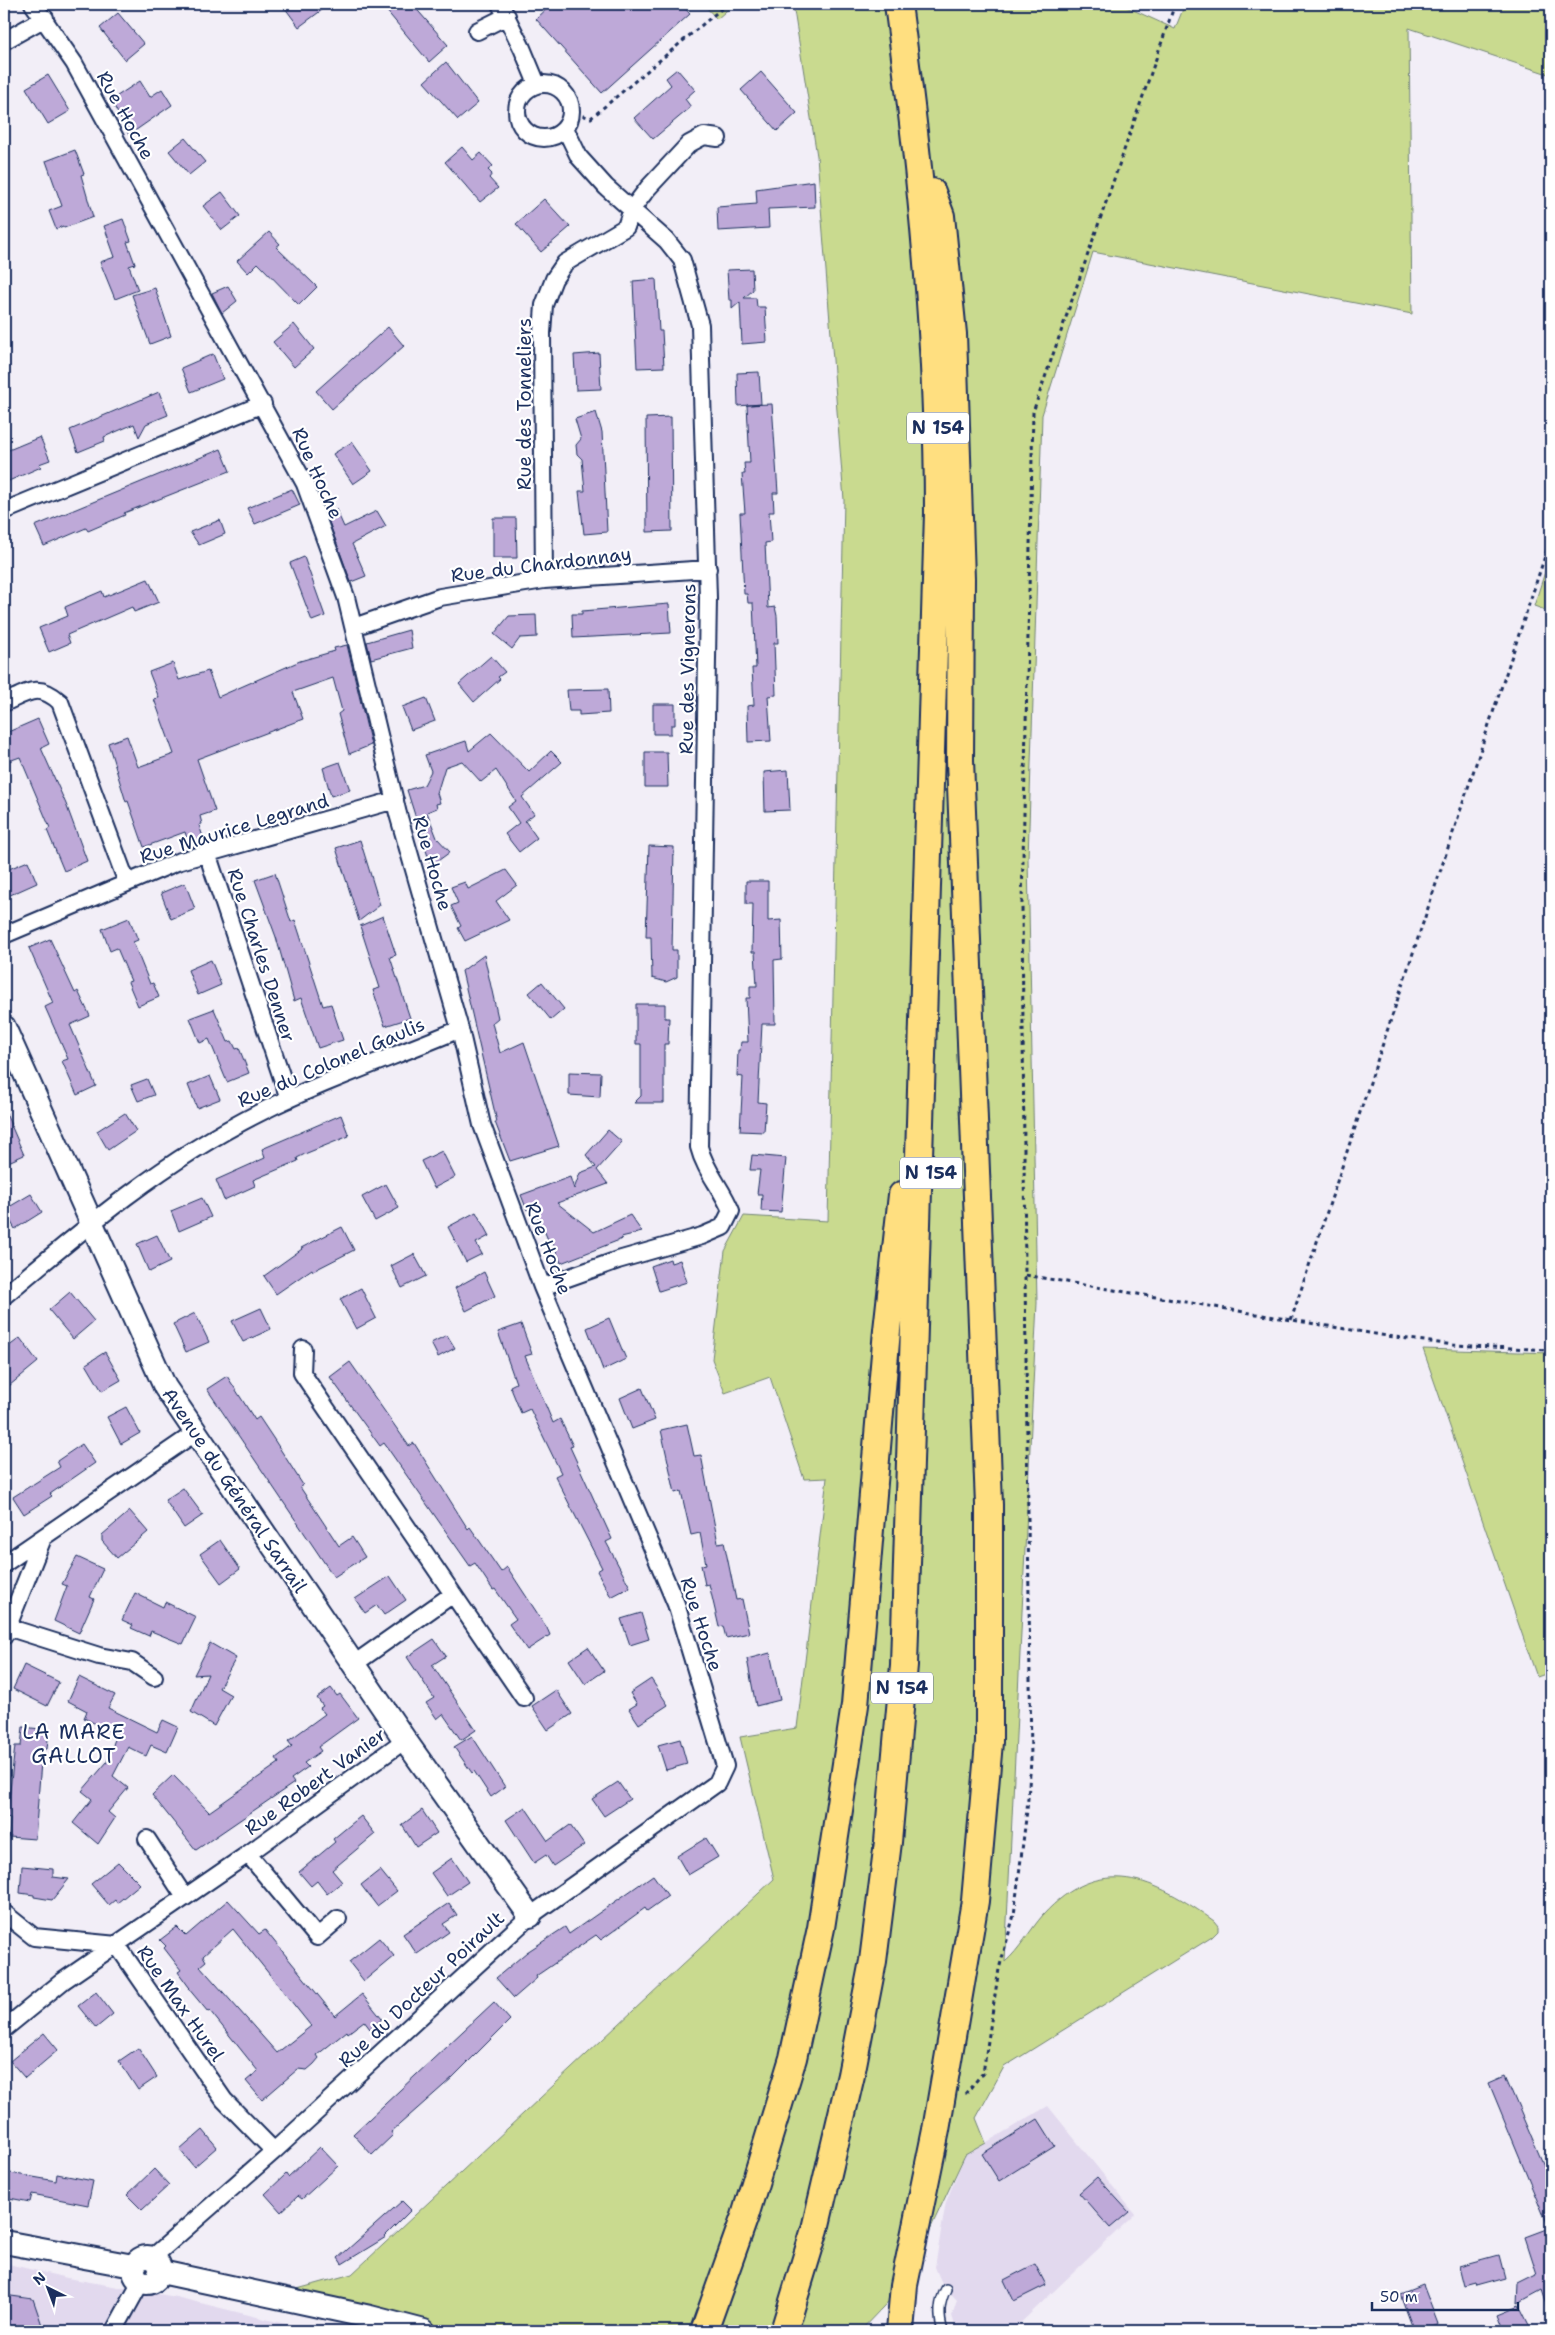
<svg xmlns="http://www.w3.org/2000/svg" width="1555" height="2335" viewBox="0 0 1555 2335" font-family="'Shantell Sans',sans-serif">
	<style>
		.built { fill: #e2d9ee }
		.green { fill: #c9da8f; stroke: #728476 }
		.building { fill: #bea9d8; stroke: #1b2f5e; fill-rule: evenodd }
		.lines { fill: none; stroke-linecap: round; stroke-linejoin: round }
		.lane-casing { stroke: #1b2f5e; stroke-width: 12 }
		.street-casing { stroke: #1b2f5e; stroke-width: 20 }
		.secondary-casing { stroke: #1b2f5e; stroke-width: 26 }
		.primary-casing { stroke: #1b2f5e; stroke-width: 30 }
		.path { stroke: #1b2f5e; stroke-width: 3; stroke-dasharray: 4 4; stroke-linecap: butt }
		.lane { stroke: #fff; stroke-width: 9 }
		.street { stroke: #fff; stroke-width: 16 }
		.secondary { stroke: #fff; stroke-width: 22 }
		.primary { stroke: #ffdf80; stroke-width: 26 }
		.labels { text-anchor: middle; stroke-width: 4.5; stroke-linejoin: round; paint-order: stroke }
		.shield { fill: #fff; stroke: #5f6d8e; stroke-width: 1 }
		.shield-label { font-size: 18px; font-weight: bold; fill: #1b2f5e }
		.street-label { font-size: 19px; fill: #1b2f5e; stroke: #fff }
		.quarter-label { font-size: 21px; letter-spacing: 1px; fill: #1b2f5e; stroke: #fff }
	</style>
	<rect width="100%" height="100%" fill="#f2eef7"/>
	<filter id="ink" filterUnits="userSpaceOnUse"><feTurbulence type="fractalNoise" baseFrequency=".02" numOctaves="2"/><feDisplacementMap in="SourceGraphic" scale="10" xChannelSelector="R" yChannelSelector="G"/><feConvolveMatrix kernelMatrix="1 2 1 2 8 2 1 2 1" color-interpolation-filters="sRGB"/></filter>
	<g filter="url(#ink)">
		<path class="built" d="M1048 2106 1135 2214 1012 2331H957L952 2316 957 2300 942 2284 935 2267 946 2202 965 2155Z
			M4 2263 67 2278 176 2297 314 2331H4Z"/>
		<path class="green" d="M703 4H734L717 19Z
			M793 4H1120L1175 29 1185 4H1551V75L1409 28 1412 314 1093 252 1042 415 1028 859 1037 1303 1005 1962C1019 1950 1030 1930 1043 1915 1100 1853 1154 1878 1214 1921L1218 1926V1931L1212 1937 1004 2067 976 2118 986 2143 965 2155 904 2285 860 2331H375L290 2291 352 2274 774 1879 740 1737 797 1728 827 1478 804 1479 770 1377 725 1393 712 1359 725 1251 744 1216 828 1221 844 500 817 156Z
			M1551 553V612L1534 606Z
			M1423 1349 1551 1353V1672L1537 1677Z"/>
		<path class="building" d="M282 4H330L299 27Z
			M381 4H412L448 45 429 62Z
			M552 4H681L690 14 602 93 536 19Z
			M118 13 144 44 125 60 100 28Z
			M446 62 478 103 458 120 424 82Z
			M677 69 695 90 685 99 691 107 653 139 634 118 671 85 666 78Z
			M761 72 797 113 777 131 741 90Z
			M48 75 70 111 48 124 26 88Z
			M140 81 150 97 162 89 172 105 129 135 111 100Z
			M185 138 205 162 189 175 169 151Z
			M462 147 473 160 481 153 493 166 488 170 492 174 489 178 498 188 480 202 445 162Z
			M75 150 84 174 81 175 93 217 64 228 63 226 56 229 49 211 62 206 46 161Z
			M814 181 815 207 768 209 769 228 718 231 717 207 757 204 756 189Z
			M222 192 240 216 222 230 203 206Z
			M544 199 570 227 541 252 516 224Z
			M123 219 131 241 127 242 135 264 129 266 138 290 115 299 100 262 115 257 104 226Z
			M269 232 280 244 276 247 317 287 299 305 258 263 248 273 237 261Z
			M752 269 753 290 744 298H756L757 307H765L767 342 742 344 740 302 732 309V300H729L727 270Z
			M656 279 659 331H662L664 367 637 368 633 281Z
			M228 286 237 301 222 313 212 293Z
			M155 288 171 336 150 344 132 295Z
			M294 324 314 349 294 367 273 342Z
			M388 327 404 346 332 409 316 391Z
			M599 353 601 389 576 390 574 355Z
			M213 354 223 379 191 392 181 368Z
			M759 372 761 404 738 406 737 373Z
			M159 392 168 415 146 424 139 437 134 424 104 437 105 441 78 452 70 430Z
			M772 404 778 493H773L774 512H769L771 542 765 543 768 608 775 607 777 616 778 643H774L776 695 768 696 771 741 748 742 747 706 754 705 752 668H756L753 603H748L747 594H744L740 513H745L742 474H745L744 463H750L747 405Z
			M596 412 602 432 607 532 584 534 579 491H585L582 459 577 454 576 445 581 439 575 419Z
			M671 417 672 531 647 532 646 418Z
			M40 437 50 460 39 464 41 467 4 483V452Z
			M352 442 372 471 353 484 333 454Z
			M221 449 230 471 124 513 125 515 88 531 86 528 44 546 35 526Z
			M292 489 300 505 255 524 247 508Z
			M336 509 344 527 377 511 386 526 352 544 366 576 351 582 326 514Z
			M493 518H516L517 558H493Z
			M220 520 225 534 199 545 190 532Z
			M304 557 325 616 312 621 290 563Z
			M148 579 159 602 134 612 132 607 67 635 70 643 49 652 39 628 68 616 65 607 102 591 104 597Z
			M669 604 671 633 573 638 572 614H582V611Z
			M536 615 537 637 520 638 512 649 494 634 509 616Z
			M409 630 412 648 371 659 367 642Z
			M347 645 371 745 349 754 338 714 342 711 333 678 293 692 303 719 197 759 215 811 200 816 202 824 199 825 205 843 190 848 185 832 144 847 128 801 126 802 108 743 127 736 138 767 174 754 154 699 159 698 149 672 173 663 179 680 208 671 218 697 300 661 335 651 334 648Z
			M491 656 505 672 498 677 500 679 474 702 459 684Z
			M608 689 609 713 579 715V711H569L567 690Z
			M426 698 435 721 411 730 402 707Z
			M653 704H675V725H671V734H653Z
			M38 719 49 744 41 748 66 804 87 861 64 871 47 830 50 828 20 757 9 761 4 749V737L9 734 8 732Z
			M491 733 529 772 551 751 562 762 522 797 534 814 525 821 537 838 519 852 505 834 519 823 508 807 516 801 496 770 481 782 462 761 445 767 437 793 440 803 436 804 437 808 427 812 437 838 450 852 431 866 407 790 424 785 431 771 425 755 466 741 469 751Z
			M645 752H667L668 787H645Z
			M340 762 350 790 331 796 323 768Z
			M788 770 790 810 765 811 764 772Z
			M360 840 380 905 359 921 336 848Z
			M649 846 674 847 672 950H677V977L666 982 652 978 651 937H646Z
			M28 861 37 883 8 896 4 887V871Z
			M506 870 517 885 496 901 509 920 465 941 458 928 461 926 451 906 458 903 451 887 465 882 468 889Z
			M275 873 291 922 295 920 323 1006 331 1004 343 1040 318 1048 301 998 294 1001 276 937 255 880Z
			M746 881H768V921L781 920 782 959 774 960 775 1024H762L758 1102 766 1103 764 1132 740 1131 743 1077 737 1076 738 1050H740L741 1042H748L746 998H750V986H757L755 952H752L753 904H746Z
			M185 883 195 909 171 919 161 893Z
			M383 916 396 955 390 957 410 1018 385 1026 373 990 380 988 360 926Z
			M129 918 138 940 133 942 150 984 153 983 159 997 138 1006 128 982 131 981 117 948 110 951 102 929Z
			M50 939 75 993 78 991 90 1016 70 1025 96 1086 77 1095 62 1061 68 1059 45 1007 53 1003 29 948Z
			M484 955 498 1018 492 1023 500 1053 524 1042 559 1146 510 1161 495 1122H497L462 971Z
			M211 960 221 985 198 995 188 970Z
			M542 982 564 1009 551 1020 529 993Z
			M636 1004H665V1018H669L668 1044H664V1103H634L641 1096V1044H636Z
			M214 1009 228 1042 232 1041 236 1049 239 1048 249 1073 227 1082 209 1039 200 1043 190 1018Z
			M569 1072 601 1073 600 1097 569 1095Z
			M210 1076 220 1099 197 1108 188 1085Z
			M147 1079 154 1095 138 1101 131 1085Z
			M4 1109 24 1155 4 1164Z
			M125 1113 136 1131 108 1150 97 1131Z
			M341 1115 349 1136 307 1153 297 1158 298 1161 253 1180 255 1186 224 1200 216 1180 265 1158 262 1149Z
			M608 1130 622 1142 597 1170 608 1184 557 1203 594 1232 630 1215 642 1232 621 1237 622 1239 561 1263 552 1240 549 1242 534 1207 527 1210 521 1195 570 1177 574 1189 580 1173 596 1167 586 1155Z
			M442 1151 455 1177 434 1188 421 1161Z
			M752 1155 786 1158 781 1212 761 1211 762 1194H757L760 1170H750Z
			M386 1184 399 1208 375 1221 362 1197Z
			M31 1194 42 1212 15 1229 4 1210Z
			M202 1198 211 1217 179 1231 171 1211Z
			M476 1212 489 1236 476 1243 482 1254 466 1262 448 1227Z
			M342 1227 354 1250 313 1271 312 1269 276 1294 264 1276 302 1249 301 1248Z
			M157 1235 170 1262 149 1272 137 1244Z
			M414 1254 426 1276 402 1288 391 1266Z
			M670 1259 671 1263 680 1260 687 1282 659 1291 651 1266Z
			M484 1272 495 1296 466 1311 455 1288Z
			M361 1288 376 1318 356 1329 340 1299Z
			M70 1292 94 1321 73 1339 49 1310Z
			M261 1308 271 1329 243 1342 232 1321Z
			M195 1313 209 1342 186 1352 173 1324Z
			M609 1318 626 1359 603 1370 587 1328Z
			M521 1324 532 1354 525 1356 553 1423 560 1419 573 1446 570 1447 612 1539 606 1542 630 1587 611 1597 597 1571 602 1568 555 1476 561 1473 530 1409 521 1413 510 1386 516 1383 498 1332Z
			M447 1335 455 1348 438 1357 431 1343Z
			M20 1338 38 1362 4 1390V1350Z
			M105 1352 121 1380 102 1391 86 1364Z
			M350 1362 409 1446 414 1443 468 1529 470 1527 501 1572 507 1567 547 1628 550 1635 527 1650 509 1624 516 1619 495 1589 493 1590 475 1563 470 1566 384 1443 380 1446 330 1377Z
			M227 1376 255 1420 259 1417 275 1441 303 1485 300 1487 339 1546 352 1537 365 1557 334 1577 207 1389Z
			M642 1388 655 1420 632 1429 620 1398Z
			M126 1407 140 1433 121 1444 107 1417Z
			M687 1424 694 1456 701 1455 718 1543 724 1542 736 1600 742 1599 749 1633 726 1638 723 1626 719 1627 709 1584 705 1585 701 1565 706 1564 700 1533 691 1535 681 1491 675 1493 661 1430Z
			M82 1444 95 1463 50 1494 52 1496 24 1514 13 1497 60 1467 57 1461Z
			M183 1488 203 1515 184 1528 165 1500Z
			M130 1511 148 1532 117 1558 102 1541V1535Z
			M220 1540 240 1569 221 1583 200 1554Z
			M77 1557 103 1569 90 1597 94 1599 79 1633 54 1621 67 1586 62 1584Z
			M390 1576 406 1600 384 1615 377 1605 365 1613 355 1599Z
			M135 1593 163 1607 165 1602 196 1617 183 1644 151 1631 149 1636 131 1628 133 1625 122 1620Z
			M641 1613 649 1639 630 1645 621 1619Z
			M434 1639 446 1656 432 1665 476 1730 461 1740 443 1714 437 1719 426 1703 434 1698 407 1657Z
			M210 1643 236 1658 219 1688 231 1695 214 1726 191 1712 208 1674 194 1675Z
			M588 1647 604 1671 585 1684 569 1660Z
			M770 1653 780 1700 756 1706 747 1659Z
			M24 1665 59 1682 47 1706 13 1689Z
			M79 1677 115 1695 108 1708 157 1732 163 1720 178 1727 167 1752 151 1745 146 1756 128 1747 113 1776 128 1788 108 1812 115 1818 98 1844 73 1823 92 1799 82 1791 107 1762 115 1739 110 1736 112 1732 84 1718 87 1711 68 1701Z
			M651 1679 668 1705 639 1724 629 1709 637 1704 630 1693Z
			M331 1688 337 1696 340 1694 358 1718 318 1747 321 1751 304 1763 308 1767 291 1779 294 1783 196 1850 152 1795 173 1775 209 1812 279 1763 276 1758 292 1746 288 1741 325 1714 320 1708 323 1706 317 1698Z
			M556 1690 572 1714 548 1730 532 1706Z
			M23 1727 49 1730 47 1749H42L35 1839 9 1837 10 1818 7 1817 15 1746H21Z
			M472 1736 505 1787 491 1797 474 1771 472 1773 454 1747Z
			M680 1739 687 1764 666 1770 658 1745Z
			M618 1782 630 1799 604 1816 592 1799Z
			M525 1807 548 1841 570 1825 584 1845 553 1866 546 1855 534 1863 506 1820Z
			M422 1810 437 1833 416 1847 402 1825Z
			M361 1816 375 1834 332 1870 342 1882 327 1894 317 1881 311 1886 299 1872 335 1842 333 1839Z
			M706 1838 718 1857 688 1875 677 1856Z
			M452 1858 468 1882 447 1896 431 1873Z
			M118 1862 140 1884 117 1903 115 1900 109 1905 91 1884Z
			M22 1866 53 1869V1877L69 1879 52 1900 34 1897V1895L20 1893Z
			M380 1870 397 1891 377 1906 361 1885Z
			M653 1875 668 1896 647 1911 645 1908 601 1940 596 1935 536 1976 537 1978 514 1998 496 1978 527 1952 565 1927 569 1934Z
			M228 1900 259 1934 265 1930 335 2016 362 1994 382 2019 370 2029 364 2021 348 2033 347 2031 317 2055 319 2058 314 2064 307 2070 298 2069 262 2100 246 2081 258 2071 210 2011 208 2012 188 1988 189 1987 178 1972 181 1970 164 1948 166 1946 160 1940 177 1927 186 1936ZM233 1929 311 2026 277 2053 200 1966 206 1961 203 1956Z
			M449 1903 457 1915 443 1924 449 1932 417 1954 403 1934Z
			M379 1938 394 1956 364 1981 349 1962Z
			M96 1992 113 2014 96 2028 78 2006Z
			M494 2002 510 2020 452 2078 391 2132 393 2135 372 2155 353 2134Z
			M44 2033 58 2050 25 2078 10 2061Z
			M138 2048 157 2077 138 2090 119 2061Z
			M1505 2076 1551 2183V2307L1548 2308 1542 2290 1518 2303 1519 2283 1537 2274 1525 2237 1549 2228 1489 2083Z
			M1038 2119 1055 2146 999 2181 982 2154Z
			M203 2130 217 2147 194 2167 180 2150Z
			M320 2147 338 2166 302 2199 298 2196 281 2212 265 2194 286 2174 288 2177Z
			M154 2169 169 2185 142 2210 127 2195Z
			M4 2172 56 2181 57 2174 93 2181 88 2205 32 2194 30 2202 4 2197Z
			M1097 2177 1129 2212 1110 2228 1079 2193Z
			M402 2201 411 2210 385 2236 386 2237 342 2264 338 2258Z
			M1499 2255 1505 2278 1476 2286 1475 2283 1464 2286 1459 2266Z
			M1035 2264 1046 2285 1014 2301 1004 2280Z
			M1423 2285 1438 2324 1414 2331 1400 2294Z
			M4 2295 33 2299 44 2331H4Z
			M1519 2305 1532 2331H1504L1497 2314Z"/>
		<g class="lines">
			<defs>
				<path id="lane" d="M943 2331C938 2316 939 2302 946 2289"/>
				<path id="street" d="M33 4 74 63 305 484 346 597 398 814 460 1029 482 1125 542 1287 676 1604 725 1766 717 1783 530 1916 274 2151 153 2257
					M500 4 522 48 537 84
					M477 31 507 16
					M4 41 45 18
					M517 111a27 27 0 1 1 54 0a27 27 0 1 1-54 0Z
					M4 511 263 404
					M544 580 542 333 544 305 554 279 565 263 626 227 632 209 648 188 689 144 704 136 718 138
					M354 627 440 597 544 580 708 569
					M4 703C27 693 38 682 60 702L127 883
					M207 853 289 1099
					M4 935 177 862 395 800
					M542 1287 618 1260 702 1236 723 1227 731 1211C722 1188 705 1171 699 1147L708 598 700 325 682 260 667 241 606 187 579 157 565 128
					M4 1296C85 1227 165 1160 261 1112 325 1080 394 1057 460 1029
					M303 1349 302 1373 524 1698
					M4 1564 195 1433
					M7 1627 99 1656 132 1662 154 1677
					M4 1636 43 1538
					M354 1664 453 1594
					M147 1839 184 1896
					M248 1854 317 1937 338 1919
					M4 1913 34 1937 117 1945 224 2100 274 2151
					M4 2029 63 1981 248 1854 405 1740
					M114 2331 141 2282"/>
				<path id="secondary" d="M4 1027 165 1387 405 1740 530 1916
					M4 2242 133 2266
					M134 2270a13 13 0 1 1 26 0a13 13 0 1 1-26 0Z
					M161 2272 370 2317 424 2331"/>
				<path id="primary" d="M704 2331 745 2216 793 2058 821 1928 855 1705 887 1330 902 1195
					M784 2331 815 2229 851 2075 873 1961 888 1842 904 1665 938 513C938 343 921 173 898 4
					M900 2331 904 2285 936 2130 975 1901 989 1742V1505L960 760 961 579 953 334 941 216 932 192"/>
			</defs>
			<use href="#lane" class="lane-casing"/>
			<use href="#street" class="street-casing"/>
			<use href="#secondary" class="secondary-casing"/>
			<use href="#primary" class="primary-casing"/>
			<path class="path" d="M1175 4 1033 412 1022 903 1025 1275 1387 1336 1453 1345 1551 1350
				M575 113 591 118 727 4
				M1291 1320 1551 538
				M965 2094 983 2073 999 1969 1014 1915 1027 1810 1031 1761 1025 1275"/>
			<use href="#lane" class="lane"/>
			<use href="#street" class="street"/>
			<use href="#secondary" class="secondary"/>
			<use href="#primary" class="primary"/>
		</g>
	</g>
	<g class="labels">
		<g class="shield">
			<rect x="907" y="412.5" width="62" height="31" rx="4"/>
			<rect x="900" y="1157.5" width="62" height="31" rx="4"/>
			<rect x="871" y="1672.5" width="62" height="31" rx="4"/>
		</g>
		<g class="shield-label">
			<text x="938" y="434">N 154</text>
			<text x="931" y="1179">N 154</text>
			<text x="902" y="1694">N 154</text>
		</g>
		<g class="street-label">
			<text transform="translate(126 115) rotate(61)" y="7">Rue Hoche</text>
			<text transform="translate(524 404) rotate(-90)" y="7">Rue des Tonneliers</text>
			<text transform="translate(318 473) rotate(66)" y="7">Rue Hoche</text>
			<text transform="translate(541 564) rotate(-7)" y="7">Rue du Chardonnay</text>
			<text transform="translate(687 669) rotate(-89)" y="7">Rue des Vignerons</text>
			<text transform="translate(234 828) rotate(-17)" y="7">Rue Maurice Legrand</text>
			<text transform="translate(433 863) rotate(74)" y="7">Rue Hoche</text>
			<text transform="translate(262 955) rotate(72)" y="7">Rue Charles Denner</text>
			<text transform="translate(331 1062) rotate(-23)" y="7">Rue du Colonel Gaulis</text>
			<text transform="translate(549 1248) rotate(69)" y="7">Rue Hoche</text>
			<text transform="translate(235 1490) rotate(56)" y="7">Avenue du Général Sarrail</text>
			<text transform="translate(702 1624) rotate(72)" y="7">Rue Hoche</text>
			<text transform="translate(315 1781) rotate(-36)" y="7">Rue Robert Vanier</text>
			<text transform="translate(421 1989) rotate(-43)" y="7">Rue du Docteur Poirault</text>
			<text transform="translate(181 2003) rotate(55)" y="7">Rue Max Hurel</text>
		</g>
		<g class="quarter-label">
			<text x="74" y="1739">LA MARE<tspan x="74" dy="24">GALLOT</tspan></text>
		</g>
	</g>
	<rect width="1555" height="2335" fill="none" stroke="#fff" stroke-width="20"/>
	<rect x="10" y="10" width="1535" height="2315" fill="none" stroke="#1b2f5e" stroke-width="2" filter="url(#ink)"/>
	<g transform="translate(48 2288) rotate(318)" stroke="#ffffff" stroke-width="4" paint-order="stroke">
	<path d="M0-4L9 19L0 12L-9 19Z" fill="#1b2f5e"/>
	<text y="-8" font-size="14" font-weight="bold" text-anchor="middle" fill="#1b2f5e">N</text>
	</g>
	<path d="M1372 2302v8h146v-8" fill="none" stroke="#1b2f5e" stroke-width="2.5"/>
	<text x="1380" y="2302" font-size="15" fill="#1b2f5e" stroke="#ffffff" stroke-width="4" paint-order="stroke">50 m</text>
</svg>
